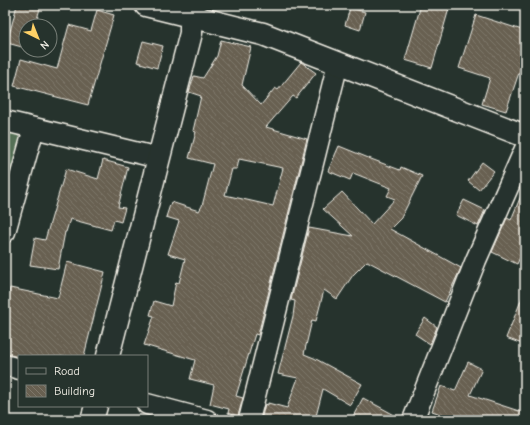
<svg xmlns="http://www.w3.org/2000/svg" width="530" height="425" viewBox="0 0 530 425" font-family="'Comic Neue',sans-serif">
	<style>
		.green { fill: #557056; stroke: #a4b09f }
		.building { fill: url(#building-back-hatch); stroke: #f4f1e8; fill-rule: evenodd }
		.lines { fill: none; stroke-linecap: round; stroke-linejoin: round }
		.street-casing { stroke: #f4f1e8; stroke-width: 23 }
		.secondary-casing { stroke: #f4f1e8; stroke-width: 25 }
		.street { stroke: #26332d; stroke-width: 20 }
		.secondary { stroke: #26332d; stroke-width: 22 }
	</style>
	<defs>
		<pattern id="building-back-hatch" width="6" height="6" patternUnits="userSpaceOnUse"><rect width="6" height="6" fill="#686051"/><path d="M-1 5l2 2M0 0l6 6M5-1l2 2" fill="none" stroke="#7e776a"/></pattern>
	</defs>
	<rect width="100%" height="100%" fill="#26332d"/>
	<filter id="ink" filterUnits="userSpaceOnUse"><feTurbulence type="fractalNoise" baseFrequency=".025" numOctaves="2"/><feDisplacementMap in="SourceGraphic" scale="8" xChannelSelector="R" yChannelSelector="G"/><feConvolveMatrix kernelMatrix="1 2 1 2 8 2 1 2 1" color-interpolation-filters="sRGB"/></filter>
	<g filter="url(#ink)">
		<path class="green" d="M5 130 15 132 21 140 5 203Z"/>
		<path class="building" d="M17 5H41L35 26H26V48L7 43Z
			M421 5H450L432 68 405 60Z
			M350 8 365 12 360 30 345 25Z
			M97 10 114 15 88 105 14 86 21 59 57 69 69 25 91 31Z
			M476 15 525 31V55L506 111 482 104 490 78 459 68Z
			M221 40 251 47 242 85 261 105 275 88 278 90 301 62 316 73 296 98 293 96 266 127 307 139 258 335 255 334 236 396 243 398 238 416 228 413 229 409 210 404 214 385 190 379 195 360 144 345 154 316 150 315 154 301 171 306 176 282 179 283 185 259 168 254 179 221 166 217 171 202 199 211 202 206 213 164 189 158 196 132 193 131 201 96 189 92 194 76 203 78 217 56ZM239 159 283 168 273 206 225 195 232 169H237Z
			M143 41 163 46 157 68 137 62Z
			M339 146 371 159 400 170 401 167 422 176 401 218 390 229 461 268 445 302 367 261 353 275 337 299 324 290 316 321 312 320 304 354 314 358 362 384 350 405 323 389 315 420H261L265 404 268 405V403L287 408 298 378 278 374 293 316 295 301 291 300 309 228 353 236 323 209 342 192 372 224 395 199 387 196 391 188 353 173 350 180 328 171Z
			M103 160 128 167 118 207 125 208 121 222 114 220 111 230 70 219 66 232H65L58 269 30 265 35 238 45 240 66 169 98 179Z
			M482 162 494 171 479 190 468 181Z
			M525 186V247L517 264 492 252 507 218 511 220Z
			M464 200 485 210 478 226 456 215Z
			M67 262 105 272 84 356 19 357 5 354V313L10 288 58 298Z
			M524 293H525V345L506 338Z
			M425 318 437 327 430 344 415 334Z
			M468 362 482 369 470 395 525 413V420H458L432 411 441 386 455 391Z
			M363 398 402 419V420H351Z"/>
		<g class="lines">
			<defs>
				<path id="street" d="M5 121 159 158
					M5 232 34 128
					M5 365 19 369
					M147 404 207 420
					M249 420 338 63
					M413 420 476 260 525 149"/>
				<path id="secondary" d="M146 5 263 34 525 136
					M108 356 191 33V16L194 5
					M92 420 96 406"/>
			</defs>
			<use href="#street" class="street-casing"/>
			<use href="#secondary" class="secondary-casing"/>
			<use href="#street" class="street"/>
			<use href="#secondary" class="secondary"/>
		</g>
	</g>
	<rect width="530" height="425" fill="none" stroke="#26332d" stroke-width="20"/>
	<rect x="10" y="10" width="510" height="405" fill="none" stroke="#f4f1e8" stroke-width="1.5" filter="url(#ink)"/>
	<rect x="18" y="355" width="130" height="52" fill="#26332d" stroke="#787f78"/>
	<rect x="26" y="368" width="20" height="6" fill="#26332d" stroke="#787f78"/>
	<text x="54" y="375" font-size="12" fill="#f4f1e8">Road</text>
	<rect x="26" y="385" width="20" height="12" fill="url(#building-back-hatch)" stroke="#787f78"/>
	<text x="54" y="395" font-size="12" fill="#f4f1e8">Building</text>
	<g transform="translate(38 38) rotate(137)"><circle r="19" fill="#26332d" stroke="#787f78"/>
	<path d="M0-3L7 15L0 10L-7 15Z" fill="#ffd166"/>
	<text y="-6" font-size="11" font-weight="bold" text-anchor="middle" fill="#f4f1e8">N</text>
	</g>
</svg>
